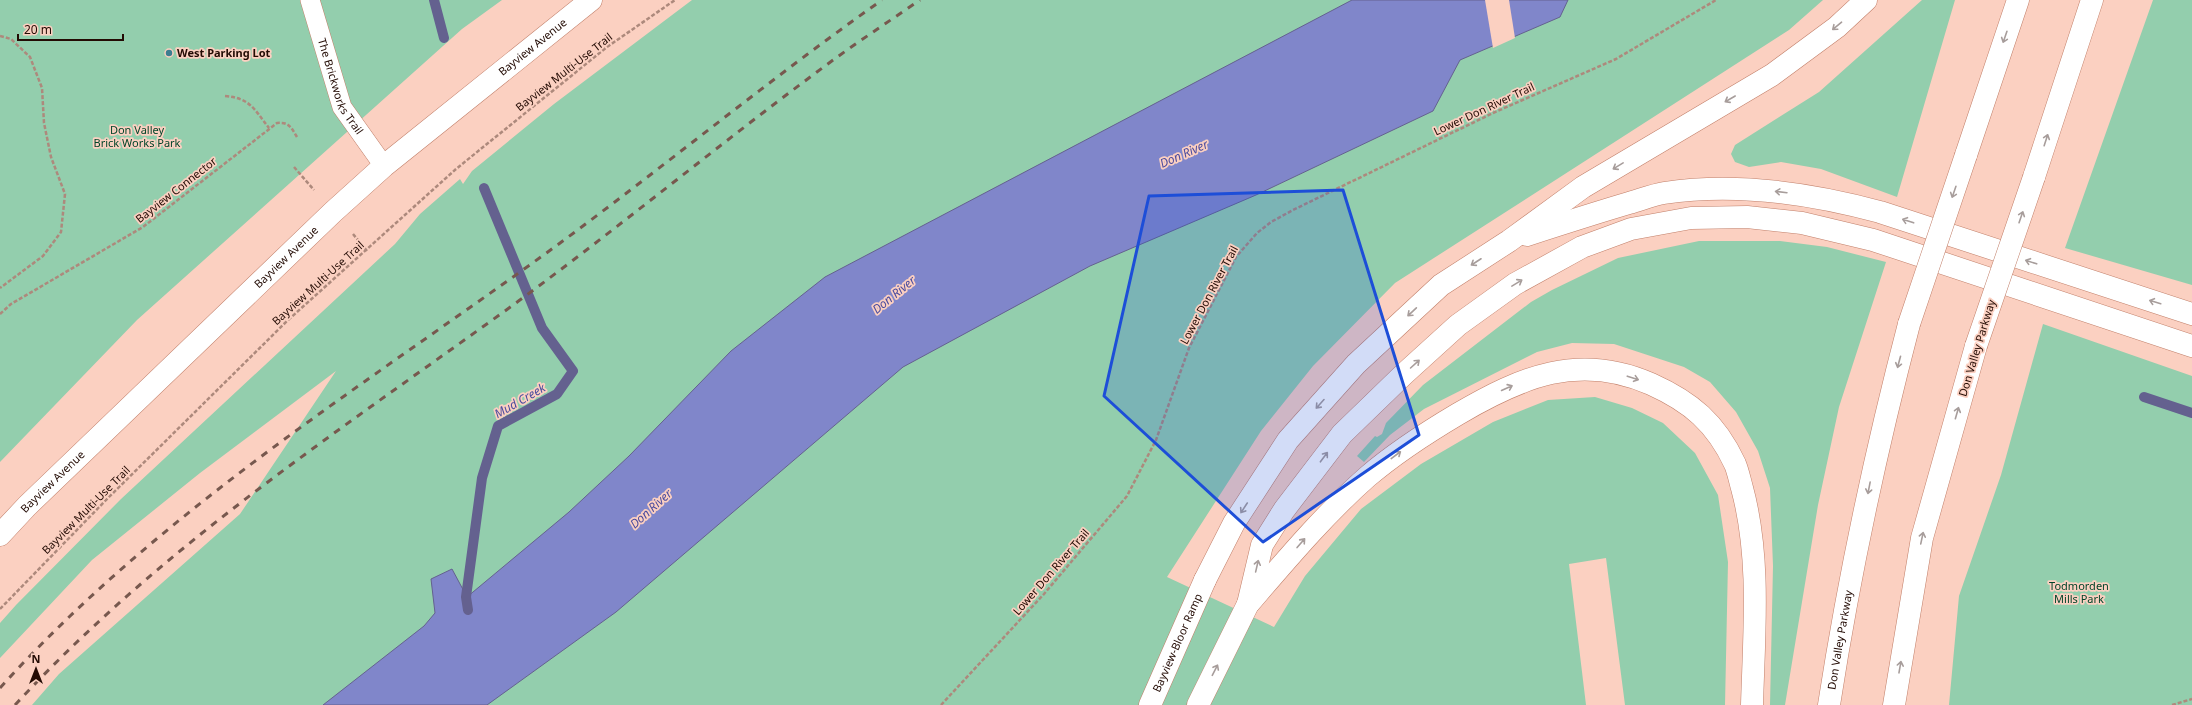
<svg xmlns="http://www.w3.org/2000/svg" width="2192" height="705" viewBox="0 0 2192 705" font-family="'Noto Sans',sans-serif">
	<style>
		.green { fill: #93cead }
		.water { fill: #8086ca; stroke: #64618f }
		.pier { fill: #fbd0c1 }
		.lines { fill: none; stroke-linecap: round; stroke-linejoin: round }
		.stream { stroke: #64618f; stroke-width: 10 }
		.service-casing { stroke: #c17f69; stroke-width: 20 }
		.secondary-casing { stroke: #c17f69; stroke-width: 23 }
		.primary-casing { stroke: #c17f69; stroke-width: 23 }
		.motorway-casing { stroke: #c17f69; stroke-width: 23 }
		.path { stroke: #ad897c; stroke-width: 2.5; stroke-dasharray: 4 2; stroke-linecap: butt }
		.service { stroke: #fff; stroke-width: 19 }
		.secondary { stroke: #fff; stroke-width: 22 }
		.primary { stroke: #fff; stroke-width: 22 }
		.motorway { stroke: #fff; stroke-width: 22 }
		.rail { stroke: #77584e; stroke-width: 3; stroke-dasharray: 7 7; stroke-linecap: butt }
		.motorway-bridge-casing { stroke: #c17f69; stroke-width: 23; stroke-linecap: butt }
		.motorway-bridge { stroke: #fff; stroke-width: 22 }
		.oneway { stroke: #a79d9b }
		.marked { fill: #1d4ed8; fill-opacity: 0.2; stroke: #1d4ed8; stroke-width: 3; stroke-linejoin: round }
		.poi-dot { fill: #3c7d90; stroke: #fbd0c1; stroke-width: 1.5 }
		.labels { text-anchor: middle; stroke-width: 3.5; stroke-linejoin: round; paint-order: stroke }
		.street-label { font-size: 11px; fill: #230b04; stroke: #fbd0c1 }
		.poi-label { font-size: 11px; font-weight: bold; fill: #230b04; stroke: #fbd0c1; text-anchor: start }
		.park-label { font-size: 11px; fill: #004429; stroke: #fbd0c1 }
		.water-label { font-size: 12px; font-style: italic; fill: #4b4b9e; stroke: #fbd0c1 }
	</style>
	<rect width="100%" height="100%" fill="#fbd0c1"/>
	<path class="green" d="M0 0H502L462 29 137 320 0 462Z
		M692 0H1823L1789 30 1395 283 1313 366 1261 431 1167 577 1274 627 1305 576 1361 509 1421 464 1493 422 1548 400 1595 397 1632 408 1663 423 1695 453 1718 495 1728 562 1725 705H1625L1606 558 1569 564 1586 705H32L59 674 240 514 336 371 200 473 92 560 0 658V623L16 605 121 499 395 244 420 214 460 179 463 184 472 171 554 104Z
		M1922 0H1955L1897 197 1821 169 1781 162 1749 167 1735 162 1731 154 1735 145 1819 92Z
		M2153 0H2192V285L2065 248Z
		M1699 241H1780L1827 247 1886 262 1839 407 1818 505 1785 705H1770L1773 566 1770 488 1758 451 1736 412 1710 382 1684 367 1614 344 1572 343 1537 352 1424 409 1390 435 1364 462 1357 456 1375 436 1377 437 1382 434 1386 423 1423 385 1531 302 1552 290 1618 258Z
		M2043 324 2192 376V705H1949L1959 596 2001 475Z"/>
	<path class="water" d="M1352 0H1568L1560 17 1460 60 1433 111 1256 195 1090 266 903 367 616 612 487 705H323L424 626 435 613 431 579 452 569 467 597 569 512 629 456 731 351 825 277Z"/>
	<path class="pier" d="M1485 0H1509L1515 38 1493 48Z"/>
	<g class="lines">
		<path class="stream" d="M434 0 444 38
			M2144 397 2192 413
			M468 610 466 597 482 478 498 426 557 394 573 371 542 328 484 188"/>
		<defs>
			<g id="service">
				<path id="s1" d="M310 0 342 107 384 166"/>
			</g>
			<g id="secondary">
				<path id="s2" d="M0 535 27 506 333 212 384 166 591 0"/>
			</g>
			<g id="primary">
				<path id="s3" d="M1150 705 1205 580"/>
				<path d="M1198 705 1248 604"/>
			</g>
			<g id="motorway">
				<path d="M1966 155 2018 0"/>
				<path d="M2034 177 2092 0"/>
				<path d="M1527 235C1561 224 1595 213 1629 203 1640 200 1652 195 1664 193 1736 182 1810 193 1880 212L2192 314"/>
				<path d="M1205 580 1234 523 1288 440 1356 364 1441 285 1509 241 1583 187 1772 75 1837 27 1866 0"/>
				<path d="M1250 602C1287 559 1324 515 1367 477 1395 453 1426 433 1458 414 1521 377 1579 352 1651 384 1691 402 1716 423 1735 464 1738 471 1740 481 1742 488 1761 558 1754 634 1752 705"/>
				<path d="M1248 604 1262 545 1284 510 1342 434 1404 374 1458 325 1515 284 1582 247 1631 229 1691 218 1747 217 1802 223 1873 240 2192 346"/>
				<path id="s4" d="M1829 705C1849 576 1876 450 1909 324"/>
				<path d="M1894 705 1922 538 1976 346"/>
			</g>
		</defs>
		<use href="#service" class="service-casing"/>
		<use href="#secondary" class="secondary-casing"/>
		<use href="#primary" class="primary-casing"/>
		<use href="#motorway" class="motorway-casing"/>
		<path class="path" d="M0 36 11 39 30 57 42 88 44 123 51 157 65 194 61 232 43 256 0 288
			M225 96C250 98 254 109 269 128
			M294 167 314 190
			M353 234 367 251
			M0 314 11 304 143 227 277 123C289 122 291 127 297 137
			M0 609 108 498 287 321 456 169 607 47 675 0
			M941 705 1044 594 1127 496 1156 440 1189 348 1236 257 1257 233 1271 222 1293 210 1493 113 1616 59 1716 0
			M2172 705 2192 699"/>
		<use href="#service" class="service"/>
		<use href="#secondary" class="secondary"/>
		<use href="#primary" class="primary"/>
		<use href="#motorway" class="motorway"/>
		<path class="rail" d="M0 688C157 514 357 390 545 254 659 171 767 81 882 0
			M15 705C161 547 336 433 509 308 616 230 718 145 825 66 856 43 888 22 920 0"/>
		<defs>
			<path id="motorway-bridge" d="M1909 324 1966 155
				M1976 346 2034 177"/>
		</defs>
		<use href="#motorway-bridge" class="motorway-bridge-casing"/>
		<use href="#motorway-bridge" class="motorway-bridge"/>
	</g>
	<defs><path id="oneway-shaft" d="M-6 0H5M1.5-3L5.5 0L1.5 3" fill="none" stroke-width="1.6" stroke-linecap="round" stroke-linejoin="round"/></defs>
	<g class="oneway">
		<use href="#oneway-shaft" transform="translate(1837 26) rotate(140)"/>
		<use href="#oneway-shaft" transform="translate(2005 37) rotate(109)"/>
		<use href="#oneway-shaft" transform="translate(1730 99) rotate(150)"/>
		<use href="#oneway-shaft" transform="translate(2046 140) rotate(-72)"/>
		<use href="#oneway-shaft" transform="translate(1618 166) rotate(149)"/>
		<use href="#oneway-shaft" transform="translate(1781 192) rotate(-173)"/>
		<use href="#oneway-shaft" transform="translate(1954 192) rotate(109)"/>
		<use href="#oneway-shaft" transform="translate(2021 217) rotate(-71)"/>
		<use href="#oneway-shaft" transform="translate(1908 221) rotate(-162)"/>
		<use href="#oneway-shaft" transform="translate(1476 262) rotate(147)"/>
		<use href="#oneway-shaft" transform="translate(2031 262) rotate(-162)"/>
		<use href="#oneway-shaft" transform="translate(1517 283) rotate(-31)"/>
		<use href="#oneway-shaft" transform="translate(2155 302) rotate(-163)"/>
		<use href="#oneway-shaft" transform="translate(1412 312) rotate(137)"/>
		<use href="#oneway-shaft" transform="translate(1899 362) rotate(105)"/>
		<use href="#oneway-shaft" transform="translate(1415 364) rotate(-42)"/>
		<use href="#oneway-shaft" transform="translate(1633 378) rotate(18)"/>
		<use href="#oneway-shaft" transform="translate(1507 388) rotate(-24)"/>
		<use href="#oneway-shaft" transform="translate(1320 404) rotate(132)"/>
		<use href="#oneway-shaft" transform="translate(1957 413) rotate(-74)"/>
		<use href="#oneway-shaft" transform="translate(1396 455) rotate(-37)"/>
		<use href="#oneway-shaft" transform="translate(1324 457) rotate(-53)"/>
		<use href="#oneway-shaft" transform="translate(1869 488) rotate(101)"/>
		<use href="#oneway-shaft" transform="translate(1244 508) rotate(123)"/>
		<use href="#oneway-shaft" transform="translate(1922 538) rotate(-78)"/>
		<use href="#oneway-shaft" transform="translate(1301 543) rotate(-49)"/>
		<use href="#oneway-shaft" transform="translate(1257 566) rotate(-77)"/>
		<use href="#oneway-shaft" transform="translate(1900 667) rotate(-80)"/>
		<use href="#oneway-shaft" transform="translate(1215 670) rotate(-63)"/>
	</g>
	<path class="marked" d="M1343 190 1419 435 1263 542 1104 396 1149 196Z"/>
	<circle class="poi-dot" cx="169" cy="53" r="4"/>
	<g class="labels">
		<g class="street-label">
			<text dy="4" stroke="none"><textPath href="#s2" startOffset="723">Bayview Avenue</textPath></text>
			<text transform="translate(564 72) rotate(-38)" y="4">Bayview Multi-Use Trail</text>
			<text dy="4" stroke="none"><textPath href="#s1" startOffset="92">The Brickworks Trail</textPath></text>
			<text transform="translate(1484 109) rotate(-25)" y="4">Lower Don River Trail</text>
			<text transform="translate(176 190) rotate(-38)" y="4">Bayview Connector</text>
			<text dy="4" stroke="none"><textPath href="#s2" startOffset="399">Bayview Avenue</textPath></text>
			<text transform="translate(318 283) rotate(-42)" y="4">Bayview Multi-Use Trail</text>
			<text transform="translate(1209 295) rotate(-62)" y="4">Lower Don River Trail</text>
			<text transform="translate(1977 348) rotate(-73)" y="4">Don Valley Parkway</text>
			<text dy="4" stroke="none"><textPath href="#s2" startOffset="75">Bayview Avenue</textPath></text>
			<text transform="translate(86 510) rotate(-45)" y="4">Bayview Multi-Use Trail</text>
			<text transform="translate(1051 572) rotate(-49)" y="4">Lower Don River Trail</text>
			<text dy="4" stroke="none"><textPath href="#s4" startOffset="66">Don Valley Parkway</textPath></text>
			<text dy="4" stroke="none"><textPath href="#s3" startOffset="68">Bayview-Bloor Ramp</textPath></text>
		</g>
		<g class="poi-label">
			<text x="177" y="57">West Parking Lot</text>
		</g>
		<g class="park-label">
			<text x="137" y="134">Don Valley<tspan x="137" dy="13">Brick Works Park</tspan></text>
			<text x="2079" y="590">Todmorden<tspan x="2079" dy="13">Mills Park</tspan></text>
		</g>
		<g class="water-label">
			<text transform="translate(1184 154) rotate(-24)" y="4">Don River</text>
			<text transform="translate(894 295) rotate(-39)" y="4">Don River</text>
			<text transform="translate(520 401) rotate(-30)" y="4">Mud Creek</text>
			<text transform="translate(651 509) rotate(-42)" y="4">Don River</text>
		</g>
	</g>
	<g transform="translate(36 669)" stroke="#fbd0c1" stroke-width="3" paint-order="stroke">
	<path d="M0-3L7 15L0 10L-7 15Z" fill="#230b04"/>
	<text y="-6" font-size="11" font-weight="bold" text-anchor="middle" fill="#230b04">N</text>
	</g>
	<path d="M18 34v6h105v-6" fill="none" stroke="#230b04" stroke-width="2"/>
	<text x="24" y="34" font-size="12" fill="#230b04" stroke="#fbd0c1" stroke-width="3" paint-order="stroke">20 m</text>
</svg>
